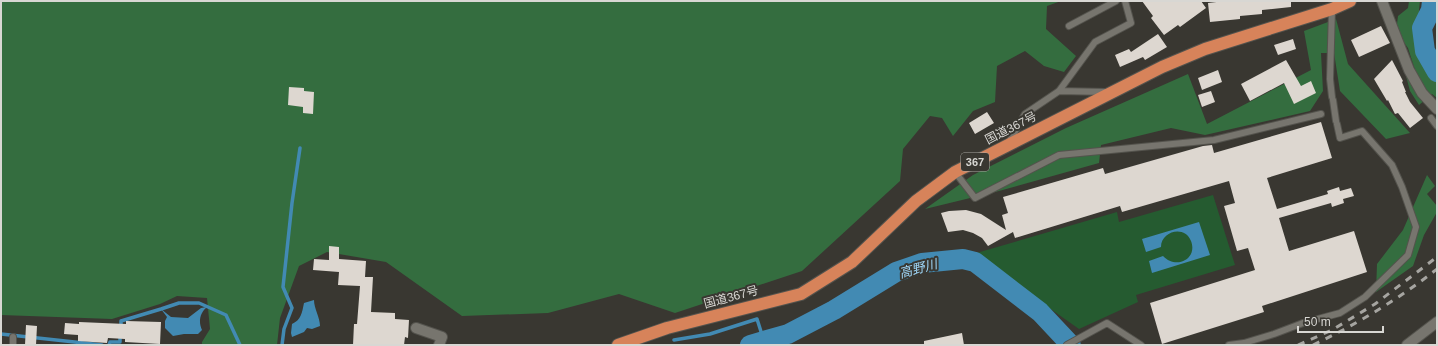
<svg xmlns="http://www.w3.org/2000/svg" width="1438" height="346" viewBox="0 0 1438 346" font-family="Arial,'Noto Sans JP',sans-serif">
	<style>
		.green { fill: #255b30 }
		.forest { fill: #346d3f }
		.water { fill: #428ab3 }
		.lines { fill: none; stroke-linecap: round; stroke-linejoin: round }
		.stream { stroke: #428ab3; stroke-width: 3.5 }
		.river { stroke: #428ab3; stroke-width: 20 }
		.building { fill: #ddd7d0 }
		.lane-casing { stroke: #54534d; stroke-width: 8 }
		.street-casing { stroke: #54534d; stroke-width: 12 }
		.highway-casing { stroke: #54534d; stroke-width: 14 }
		.lane { stroke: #77756e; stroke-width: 6 }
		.street { stroke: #77756e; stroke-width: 10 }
		.highway { stroke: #d7835a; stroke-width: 12 }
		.rail { stroke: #a6a5a1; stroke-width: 3; stroke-dasharray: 7 7; stroke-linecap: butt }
		.labels { text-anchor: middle; stroke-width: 4; stroke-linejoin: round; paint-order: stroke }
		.shield { fill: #393731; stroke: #a8a7a2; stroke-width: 1 }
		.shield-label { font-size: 11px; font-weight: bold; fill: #d8d7d3 }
		.street-label { font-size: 12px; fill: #d8d7d3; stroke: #393731 }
		.water-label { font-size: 13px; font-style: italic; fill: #a0d8fa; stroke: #393731 }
	</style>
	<rect width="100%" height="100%" fill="#393731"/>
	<path class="green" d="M1213 195 1235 265 1136 295 1138 302 1079 329 973 254 1117 212 1119 222Z"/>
	<path class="forest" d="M1 1H1061L1047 6 1046 29 1076 56 1064 72 1044 66 1025 51 997 66 995 102 973 111 953 136 942 118 930 116 903 149 900 181 802 271 675 313 619 294 548 313 462 316 386 262 327 252 299 266 280 318 277 345H202V342L210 329 207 298 177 296 160 304 112 319 1 315Z
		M1409 1H1420L1419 10 1422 51 1437 84V98L1432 94 1419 105 1410 91 1406 76 1415 70 1408 48 1396 32 1398 16 1408 8Z
		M1336 19 1348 64 1410 133 1386 139 1340 91 1334 53H1321L1323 91 1310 111 1205 135 1171 128 1101 145 1099 163 999 191 925 209 973 175 1066 128 1188 74 1207 124 1311 70 1304 31Z
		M1427 175 1435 186 1427 194 1437 206V212L1424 235 1413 266 1376 292 1377 264 1403 230Z"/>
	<path class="water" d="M1199 222 1210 255 1152 273 1149 261 1163 256C1176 270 1198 259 1191 241 1185 225 1161 231 1161 247L1146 252 1142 239Z
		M314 300C314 309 320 317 320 326L312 329 307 328 304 332 292 337 291 333 292 324C301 320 302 313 304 303Z
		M207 307C200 313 198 321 202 330L198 334H184L173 336 165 328V321L167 317 161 309 171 317 188 318 201 308Z"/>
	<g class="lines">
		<path class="stream" d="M121 328V321L161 309 179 303H199L226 315 240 345
			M1 334 102 345
			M674 340 710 334 757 319 764 341
			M109 345 110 342H120V335
			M282 345 284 329 292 308 283 287 292 203 300 148"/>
		<path class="river" d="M1432 1 1431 10 1422 28 1425 51 1437 72
			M750 345 788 334 834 310 896 272 922 263 963 259 975 262 1040 312 1071 345"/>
	</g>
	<path class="building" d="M1142 1H1201L1206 8 1180 27 1178 25 1164 35 1151 18 1153 16Z
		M1225 1H1291V7L1262 10V14L1240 16V19L1210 22 1208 3Z
		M1381 26 1390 43 1359 57 1351 40Z
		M1158 34 1167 47 1145 60 1143 57 1120 67 1115 55 1129 49 1131 52Z
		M1293 39 1296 49 1278 55 1274 45Z
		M1286 60 1301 86 1311 81 1316 93 1294 104 1284 83 1250 101 1241 84Z
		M1392 60 1403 81 1402 82 1406 92H1405L1410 102 1423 118 1410 128 1398 113 1395 114 1388 100 1387 101 1374 79Z
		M1218 70 1222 82 1202 90 1198 78Z
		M289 87 304 88V91L314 92 313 114 303 113V107L288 105Z
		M1211 91 1215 102 1202 107 1198 95Z
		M987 112 994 123 975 134 969 123Z
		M1321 122 1332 158 1267 178 1277 209 1328 194 1327 191 1339 187 1340 191 1351 188 1354 196 1343 199 1344 203 1332 207 1331 203 1279 218 1289 251 1354 231 1367 272 1262 306 1264 312 1162 344 1150 303 1255 270 1248 248 1237 251 1224 206 1235 203 1229 181 1122 212 1120 206 1015 238 1013 232 988 246 982 238 973 233 963 230 948 232 941 213 949 211 966 210 981 214 1006 230 1002 215 1008 213 1003 197 1103 168 1105 174 1203 146 1212 145 1214 153Z
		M329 246 339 247V259L366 261 365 277H373L371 312 395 313V319L409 320 408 338 405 337 404 345H353L354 324H357L360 286 338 285 339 272 313 270 314 259 329 260Z
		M126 321 161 322 160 344 125 342V339L108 338 107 343 78 341V335L64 334 65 323 79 324V322L126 324Z
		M26 325 37 326 36 345H25Z
		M962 333 964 345H924V341Z"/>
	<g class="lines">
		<defs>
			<path id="lane" d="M1332 9 1330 79 1332 97
				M1069 26 1116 1
				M1059 91 1107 92
				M1333 100 1336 121
				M1431 118 1437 126
				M1009 142 1025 114 1059 91 1095 42 1131 23 1125 1
				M955 172 975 198 1059 155 1214 140 1321 114
				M13 345V337
				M1067 345 1107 323 1141 345
				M1229 345 1244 343 1274 334 1303 323 1340 313 1365 297 1408 255 1416 227 1402 187 1392 165 1362 131 1340 138 1337 124"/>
			<path id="street" d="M1382 1 1409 70 1422 93 1437 109
				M416 328 442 337 439 345
				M1407 345 1437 322"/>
			<path id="highway" d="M618 345 667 328 801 294 852 262 916 201 955 172 1162 67 1205 49 1332 9 1350 1"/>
		</defs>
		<use href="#lane" class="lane-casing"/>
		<use href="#street" class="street-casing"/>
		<use href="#highway" class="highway-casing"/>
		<use href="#lane" class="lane"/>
		<use href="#street" class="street"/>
		<use href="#highway" class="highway"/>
		<path class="rail" d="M1298 345 1332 330 1375 304 1437 257
			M1313 345C1357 324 1399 299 1437 269"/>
	</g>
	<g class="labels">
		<rect class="shield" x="961" y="153" width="28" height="18" rx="3"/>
		<g class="shield-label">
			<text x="975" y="166">367</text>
		</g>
		<g class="street-label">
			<text transform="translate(1011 128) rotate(-27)" y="4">国道367号</text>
			<text transform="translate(731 297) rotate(-15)" y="4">国道367号</text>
		</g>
		<g class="water-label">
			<text transform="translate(918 268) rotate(-15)" y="5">高野川</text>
		</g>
	</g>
	<rect width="1438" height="346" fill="none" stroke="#d8d7d3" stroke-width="4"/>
	<path d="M1298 326v6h85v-6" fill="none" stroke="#d8d7d3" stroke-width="2"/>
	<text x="1304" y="326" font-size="12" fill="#d8d7d3" stroke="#393731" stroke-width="3" paint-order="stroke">50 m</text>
</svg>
